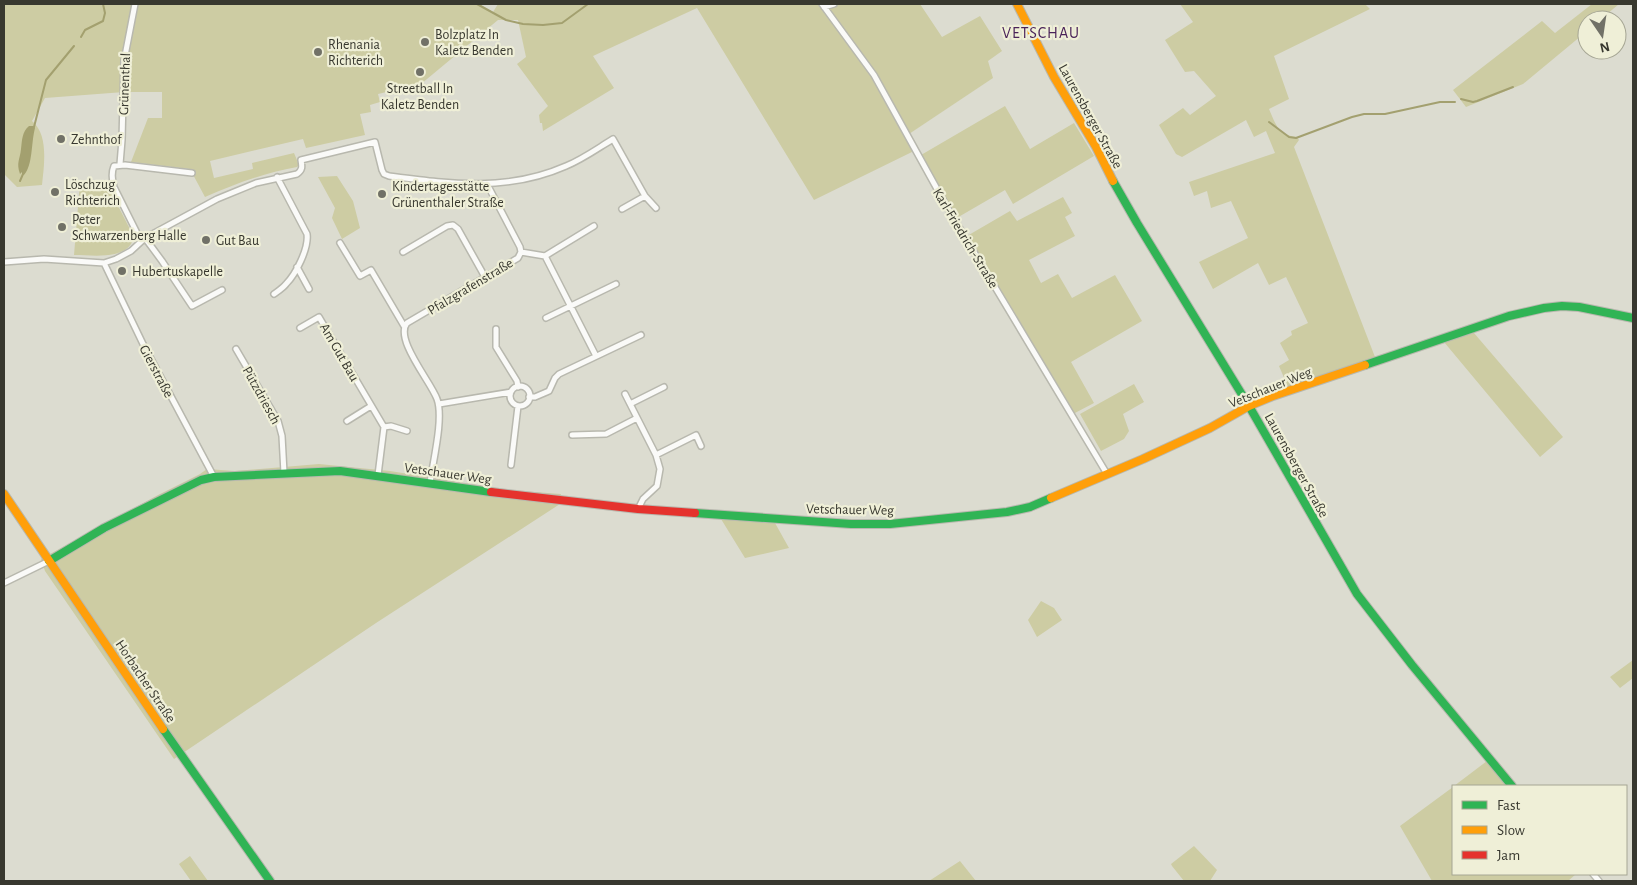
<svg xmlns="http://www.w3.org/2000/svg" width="1637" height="885" viewBox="0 0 1637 885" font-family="'Alegreya Sans',sans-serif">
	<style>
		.green { fill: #cdcca3 }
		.water { fill: #a3a06f }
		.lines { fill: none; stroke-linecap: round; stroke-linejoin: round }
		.stream { stroke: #a3a06f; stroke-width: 2 }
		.street-casing { stroke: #b8b8ae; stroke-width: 8 }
		.fast-casing { stroke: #b8b8ae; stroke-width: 10 }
		.slow-casing { stroke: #b8b8ae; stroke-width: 10 }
		.jam-casing { stroke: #b8b8ae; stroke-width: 10 }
		.street { stroke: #fafaf8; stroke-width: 5 }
		.fast { stroke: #30b455; stroke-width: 8 }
		.slow { stroke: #ff9f0a; stroke-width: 8 }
		.jam { stroke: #e5322d; stroke-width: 8 }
		.poi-dot { fill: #717167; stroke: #efefd7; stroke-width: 2 }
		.labels { text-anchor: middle; stroke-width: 4.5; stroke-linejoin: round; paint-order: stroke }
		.poi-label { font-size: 14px; fill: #38382f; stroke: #efefd7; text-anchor: start }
		.street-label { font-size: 14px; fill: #38382f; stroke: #efefd7 }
		.quarter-label { font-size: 16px; letter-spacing: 1px; fill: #4a2359; stroke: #efefd7 }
	</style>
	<rect width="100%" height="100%" fill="#dcdcd0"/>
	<path class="green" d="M4 4H479L493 12 498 4H920L942 37 980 16 1002 51 988 61 993 78 906 136 914 151 814 200 697 8 593 56 614 88 543 131 542 123H540L539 115 548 106 517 64 526 57 518 20H498L421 84 378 94 380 102 370 105 371 112 360 114 365 135 306 148 303 139 210 161 214 178 253 169 252 163 294 153 299 165 297 167C264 173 235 184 205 197L190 169 131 162 148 118H162V92H124L45 98 32 121C49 135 44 165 42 185L17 187 4 174Z
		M1180 4H1365L1370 9 1274 56 1289 99 1269 109C1276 125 1278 135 1297 137L1299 140 1294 147 1375 357 1288 387 1279 366 1289 360 1280 343 1292 335 1291 331 1308 323 1286 277 1269 285 1258 263 1213 289 1199 262 1248 238 1231 201 1211 208 1207 191 1194 196 1189 182 1275 153 1266 131 1254 137 1246 120 1182 157 1176 154 1159 125 1183 108 1190 115 1216 96 1194 71 1185 72 1165 40 1193 22Z
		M1592 4H1619L1600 20H1587V31L1523 84 1466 107 1453 90 1542 21 1555 33Z
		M1005 106 1030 149 1074 123 1094 156 1013 204 1005 190 955 219 921 155Z
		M337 176 353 201 360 228 342 239 332 218 335 208 318 177Z
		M80 182 108 183 113 196 134 237C128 261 93 255 74 255Z
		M1063 197 1072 213 1065 217 1075 236 1029 260 1041 283 1058 274 1072 298 1115 275 1142 321 1071 362 1094 403 1073 414 967 236 1010 211 1017 221Z
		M1474 333 1563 437 1540 457 1444 342Z
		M1134 384 1144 402 1123 414 1129 431 1124 439 1101 451 1080 414Z
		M319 464 390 471 509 490 561 494 560 504 376 623 174 759 45 571 41 559 158 495 200 474 207 469 235 471Z
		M721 519 775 523 789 548 745 558Z
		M1041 601 1054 608 1062 620 1037 637 1028 620Z
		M1633 660V678L1620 688 1610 677Z
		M1487 761 1508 786H1454Z
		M1453 787V874H1576L1568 881H1432L1400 826Z
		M1194 846 1217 870 1210 881H1184L1172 866 1171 864Z
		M190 856 208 881H191L179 864Z
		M960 861 976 881H929Z"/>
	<path class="water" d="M29 126H34L35 128C31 143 33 165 24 175H22V172L20 174C16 162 20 160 21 149 22 140 22 132 29 126Z"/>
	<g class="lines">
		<path class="stream" d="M477 4 506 20 523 24 543 25 562 23 588 4
			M81 37 85 30 103 21 105 13 103 4
			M1461 99 1473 102 1477 101 1513 87
			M1269 122 1289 137 1296 138 1352 117 1364 114H1385L1440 102H1455
			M34 127 46 80 74 46
			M20 181 23 174"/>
		<defs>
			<path id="street" d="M822 4 874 75 947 207 1107 474
				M824 7 834 4
				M120 164 122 140 124 61 135 4
				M622 209 645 196
				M145 238 162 261 192 306 222 290
				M141 241 114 187C112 180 111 173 114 166L125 165 192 173
				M340 243 360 276 371 270 404 326
				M403 252 447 226 453 225 458 229 485 277
				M521 252 545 256 594 226
				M545 256 596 356
				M4 262 44 259 104 263 116 259 131 251 145 238 217 199 256 183 297 174C303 170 302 166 301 160L375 142 382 170 384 174 389 176C451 184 507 192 566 166 583 159 598 148 613 139L645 196 656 208
				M104 263 143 344 214 477
				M297 267 309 289
				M274 294C278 291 283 288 286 284 296 274 309 248 307 234L277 177
				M546 318 616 284
				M300 328 319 317 384 427 378 475
				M496 329V347L517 381 518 387
				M236 349 278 421 282 436 284 473
				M510 396a10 10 0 1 1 20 0a10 10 0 1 1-20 0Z
				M625 394 656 455 660 469 657 486 643 499 638 509
				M529 397H535L549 391 555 378 559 374 641 335
				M439 404 511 392
				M630 404 664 387
				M347 421 371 406
				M384 427 391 426 407 431
				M572 435 606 434 637 418
				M656 455 696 435 701 446
				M511 465 518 406
				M430 483C433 461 444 418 437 399 431 382 394 339 407 323L518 258 521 252 520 247 487 184
				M4 583 49 561
				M1593 874 1599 881"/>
			<path id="fast" d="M1113 181 1137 223 1249 406 1357 594 1412 665 1512 786
				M1365 365 1509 316 1544 308 1562 306 1579 307 1633 318
				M695 513 851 524H890L1007 512 1030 507 1051 498
				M49 561 104 528 201 480 214 477 340 471 491 492
				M163 729 270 881"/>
			<path id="slow" d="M1017 4 1054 77 1096 147 1113 181
				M4 494 163 729
				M1051 498 1143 459 1210 428 1249 406 1273 396 1365 365"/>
			<path id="jam" d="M491 492 638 509 695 513"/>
		</defs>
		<use href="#street" class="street-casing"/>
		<use href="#fast" class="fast-casing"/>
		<use href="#slow" class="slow-casing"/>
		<use href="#jam" class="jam-casing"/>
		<use href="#street" class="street"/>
		<use href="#fast" class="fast"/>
		<use href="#slow" class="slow"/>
		<use href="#jam" class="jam"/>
	</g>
	<g class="poi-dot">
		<circle cx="425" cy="42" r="5"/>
		<circle cx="318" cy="52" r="5"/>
		<circle cx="420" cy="72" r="5"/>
		<circle cx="61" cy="139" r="5"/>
		<circle cx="55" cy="192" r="5"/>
		<circle cx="382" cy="194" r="5"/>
		<circle cx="62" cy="227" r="5"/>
		<circle cx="206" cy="240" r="5"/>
		<circle cx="122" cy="271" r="5"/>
	</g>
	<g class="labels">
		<g class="poi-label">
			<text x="435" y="39">Bolzplatz In<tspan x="435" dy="16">Kaletz Benden</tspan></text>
			<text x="328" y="49">Rhenania<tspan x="328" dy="16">Richterich</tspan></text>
			<text x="420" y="93" text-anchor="middle">Streetball In<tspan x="420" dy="16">Kaletz Benden</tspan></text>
			<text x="71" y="144">Zehnthof</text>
			<text x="65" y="189">Löschzug<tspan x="65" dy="16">Richterich</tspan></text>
			<text x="392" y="191">Kindertagesstätte<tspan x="392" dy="16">Grünenthaler Straße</tspan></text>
			<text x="72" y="224">Peter<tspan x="72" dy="16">Schwarzenberg Halle</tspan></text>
			<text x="216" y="245">Gut Bau</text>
			<text x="132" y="276">Hubertuskapelle</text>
		</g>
		<g class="street-label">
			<text transform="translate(124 84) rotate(-88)" y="5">Grünenthal</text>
			<text transform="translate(1091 116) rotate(61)" y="5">Laurensberger Straße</text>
			<text transform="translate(966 238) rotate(59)" y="5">Karl-Friedrich-Straße</text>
			<text transform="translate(470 286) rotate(-31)" y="5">Pfalzgrafenstraße</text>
			<text transform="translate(340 352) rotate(60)" y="5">Am Gut Bau</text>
			<text transform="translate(157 371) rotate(62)" y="5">Gierstraße</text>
			<text transform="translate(1270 387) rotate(-22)" y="5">Vetschauer Weg</text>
			<text transform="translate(262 395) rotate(61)" y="5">Pützdriesch</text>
			<text transform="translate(1297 465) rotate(61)" y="5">Laurensberger Straße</text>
			<text transform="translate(448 473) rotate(8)" y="5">Vetschauer Weg</text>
			<text transform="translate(850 509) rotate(1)" y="5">Vetschauer Weg</text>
			<text transform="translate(146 681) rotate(56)" y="5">Horbacher Straße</text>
		</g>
		<g class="quarter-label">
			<text x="1041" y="38">VETSCHAU</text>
		</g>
	</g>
	<rect width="1637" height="885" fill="none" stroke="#38382f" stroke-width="10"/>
	<rect x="1452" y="785" width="175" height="90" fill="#efefd7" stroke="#a6a694"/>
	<rect x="1462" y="801" width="25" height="8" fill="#30b455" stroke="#a6a694"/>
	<text x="1497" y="810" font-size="15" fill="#38382f">Fast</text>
	<rect x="1462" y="826" width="25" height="8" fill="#ff9f0a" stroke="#a6a694"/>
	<text x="1497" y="835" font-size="15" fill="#38382f">Slow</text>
	<rect x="1462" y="851" width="25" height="8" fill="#e5322d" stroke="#a6a694"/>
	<text x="1497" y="860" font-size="15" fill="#38382f">Jam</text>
	<g transform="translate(1602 35) rotate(167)"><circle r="24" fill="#efefd7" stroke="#a6a694"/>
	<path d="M0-4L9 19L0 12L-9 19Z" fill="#717167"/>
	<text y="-8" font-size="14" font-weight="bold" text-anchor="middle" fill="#38382f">N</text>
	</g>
</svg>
